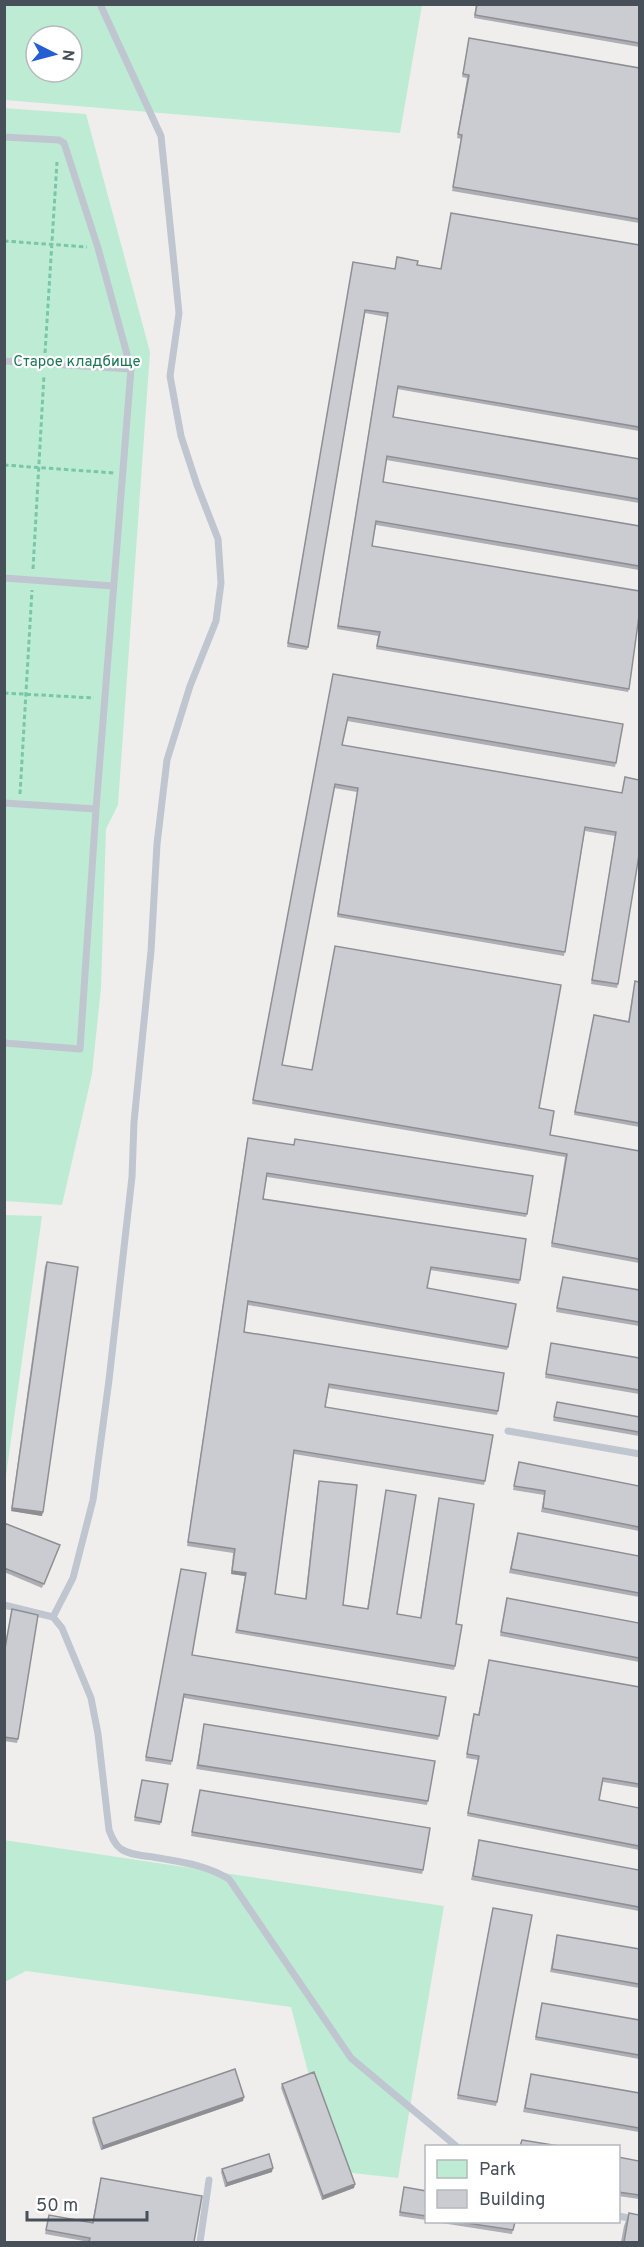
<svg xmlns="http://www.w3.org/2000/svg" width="644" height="2247" viewBox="0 0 644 2247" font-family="Overpass,sans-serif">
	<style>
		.green { fill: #beebd4; fill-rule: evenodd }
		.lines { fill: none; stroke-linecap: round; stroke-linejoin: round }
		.path { stroke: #79c7a9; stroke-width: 3; stroke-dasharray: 4.5 3; stroke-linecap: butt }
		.lane { stroke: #bfc6cf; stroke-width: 7 }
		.wall { fill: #aeafb5 }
		.shaded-wall { fill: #8d8f93 }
		.building { fill: #caccd2; stroke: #8d8f93; stroke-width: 1.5 }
		.labels { text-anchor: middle; stroke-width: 4.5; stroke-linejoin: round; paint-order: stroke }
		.park-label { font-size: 15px; fill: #1d7653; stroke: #fff }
	</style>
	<rect width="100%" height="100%" fill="#f0eeed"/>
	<path class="green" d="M4 5H422L400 133 5 100ZM36 36H72V72H36Z
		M4 108 86 114 150 352 118 805 106 829 101 988 92 1074 62 1205 5 1201Z
		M5 1215 42 1216 5 1483 4 1215Z
		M4 1840 444 1906 398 2178 334 2171 291 2007 26 1971 5 1982Z"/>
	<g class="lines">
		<path class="path" d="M4 241 87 247
			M45 353 57 162
			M4 465 114 473
			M33 569 44 375
			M4 693 94 698
			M20 794 32 590"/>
		<path class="lane" d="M4 137 59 140 64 143 98 248 131 369 96 809 4 803
			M4 361 131 369
			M4 578 113 586
			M4 1043 80 1049 96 809
			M508 1431 640 1454
			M4 1605 53 1617 62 1628 91 1698 98 1734 109 1830C112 1837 114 1844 121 1849 130 1855 143 1856 153 1857 179 1862 205 1864 229 1879L351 2058 456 2146
			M53 1617 73 1578 93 1500 109 1380 132 1177 134 1122 151 951 157 844 167 760 190 686 216 621 221 583 218 539 197 485 181 436 170 376 179 313 161 136 100 4
			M618 2216 640 2220
			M200 2242 209 2180"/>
	</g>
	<path class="wall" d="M476 4H639V47L474 18Z
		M469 38 639 68V223L452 191 461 139 457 138 467 78 462 77Z
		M451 213 639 245V431L397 389 393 417 639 459V503L386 460 383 482 639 526V570L376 525 372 546 629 689 628 692 376 649 378 636 337 629 387 317 365 313 308 647 307 650 287 647 353 262 395 269 397 257 417 265 441 269Z
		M333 674 616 763 615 767 347 721 342 745 622 793 625 777 618 984 617 988 591 984 615 836 585 831 564 956 337 917 357 792 334 788 282 1065 312 1070 335 946 539 1108 550 1135 639 1151V1263L551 1247 565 1157 252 1104Z
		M635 981 639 982V1127L574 1115 594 1015 628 1021Z
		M248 1138 294 1145 295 1139 527 1214 526 1217 267 1177 263 1199 520 1280 519 1284 430 1270 427 1288 508 1347 507 1350 248 1305 244 1332 498 1411 497 1415 328 1388 325 1407 485 1481 484 1485 294 1454 275 1594 305 1599 318 1485 319 1481 343 1605 367 1609 386 1490 397 1614 420 1618 439 1498 456 1624 455 1666 454 1670 235 1633 245 1576 231 1574 233 1553 187 1546 247 1141Z
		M47 1262 42 1516 11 1511 45 1266Z
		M563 1277 639 1290V1326L556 1312Z
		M551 1343 639 1358V1394L545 1378Z
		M557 1402 639 1417V1436L553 1421Z
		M519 1462 639 1486V1531L541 1512 544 1495 513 1490Z
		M4 1523 60 1545 42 1588 4 1572Z
		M518 1533 639 1556V1597L509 1573Z
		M181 1569 192 1655 439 1736 438 1740 184 1698 171 1765 145 1761Z
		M507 1598 639 1623V1662L500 1636Z
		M12 1609 18 1739 17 1743 4 1741V1650Z
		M489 1660 639 1687V1788L603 1782 599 1800 639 1808V1850L467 1816 478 1760 466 1758 473 1718 474 1714 478 1715Z
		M204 1724 428 1801 427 1805 196 1769Z
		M142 1780 161 1822 160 1825 134 1821Z
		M200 1790 423 1870 422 1874 191 1836Z
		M479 1840 639 1870V1911L471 1880Z
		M493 1908 497 2102 496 2106 457 2099Z
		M557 1935 639 1949V1988L550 1972Z
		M542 2003 639 2020V2059L535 2040Z
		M531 2074 639 2093V2132L523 2112Z
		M282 2084 355 2184 354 2188 322 2200 281 2088Z
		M243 2101 101 2150 92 2122 93 2118Z
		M618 2157 639 2161V2199L618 2196Z
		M222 2169 272 2172 225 2187 221 2172Z
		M101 2178 194 2242H89L45 2234 49 2215 92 2223Z
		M404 2187 426 2191V2220L399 2216Z
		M629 2213 639 2242H621L624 2226Z
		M435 2222H515L512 2234Z"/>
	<path class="shaded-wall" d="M12 1508 43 1512 42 1516 11 1511Z
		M232 1571 246 1573 245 1576 231 1574Z
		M244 2097 243 2101 101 2150 103 2146Z
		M273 2168 272 2172 225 2187 227 2183Z
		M355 2184 354 2188 322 2200 323 2196Z"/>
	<path class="building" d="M477 4H639V43L475 15Z
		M469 38 639 68V219L453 187 462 135 458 134 469 75 463 74Z
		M451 213 639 245V427L398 386 393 417 639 459V499L387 456 383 482 639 526V566L376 521 372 546 639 591V616L629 689 377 646 380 632 338 626 388 313 365 310 308 647 288 643 353 262 395 269 397 257 418 261 417 265 441 269Z
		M333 674 623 724 616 763 348 717 342 745 622 793 625 777 639 780V855L618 984 592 980 616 832 585 827 565 952 338 914 358 788 335 784 282 1065 312 1070 335 946 561 985 539 1108 554 1111 550 1135 639 1151V1259L552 1243 567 1154 253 1100Z
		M635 981 639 982V1123L575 1112 594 1015 629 1022Z
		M248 1138 294 1145 295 1139 533 1176 527 1214 267 1173 263 1199 526 1239 520 1280 431 1267 427 1288 516 1304 508 1347 248 1301 244 1332 504 1373 498 1411 329 1384 325 1407 493 1435 485 1481 294 1450 275 1594 306 1599 319 1481 357 1485 343 1605 368 1609 386 1490 416 1495 397 1614 421 1618 439 1498 474 1504 456 1624 462 1625 455 1666 237 1630 246 1573 232 1571 235 1549 188 1542Z
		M47 1262 78 1267 43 1512 12 1508Z
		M563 1277 639 1290V1322L557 1308Z
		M551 1343 639 1358V1390L546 1374Z
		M557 1402 639 1417V1432L554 1417Z
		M519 1462 639 1486V1527L543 1508 545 1491 514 1486Z
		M4 1523 60 1545 44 1584 4 1568Z
		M518 1533 639 1556V1593L511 1569Z
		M181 1569 206 1573 192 1655 446 1697 439 1736 184 1694 172 1761 146 1757Z
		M507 1598 639 1623V1658L501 1632Z
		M12 1609 38 1615 18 1739 4 1737V1654Z
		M489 1660 639 1687V1784L603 1778 599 1800 639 1808V1846L468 1813 479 1756 467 1754 474 1714 479 1715Z
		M204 1724 435 1761 428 1801 198 1765Z
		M142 1780 168 1784 161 1822 135 1817Z
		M200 1790 430 1828 423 1870 192 1832Z
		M479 1840 639 1870V1907L473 1876Z
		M493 1908 532 1915 497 2102 458 2095Z
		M557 1935 639 1949V1984L552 1969Z
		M542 2003 639 2020V2055L536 2037Z
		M235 2069 244 2097 103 2146 93 2118Z
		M314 2072 355 2184 323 2196 282 2084Z
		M531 2074 639 2093V2128L525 2108Z
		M522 2140 559 2146H520Z
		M269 2154 273 2168 227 2183 222 2169Z
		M618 2157 639 2161V2195L618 2192Z
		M101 2178 202 2196 194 2242H89L90 2238 46 2230 49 2215 93 2223Z
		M404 2187 426 2191V2216L400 2212Z
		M629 2213 639 2215V2242H624Z
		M460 2222H515L513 2230Z"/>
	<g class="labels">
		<g class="park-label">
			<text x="77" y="366">Старое кладбище</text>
		</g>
	</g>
	<rect width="644" height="2247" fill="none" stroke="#474f59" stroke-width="12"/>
	<rect x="425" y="2145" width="195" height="78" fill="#ffffff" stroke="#b5b9bd" stroke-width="1.5"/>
	<rect x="437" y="2160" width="30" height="18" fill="#beebd4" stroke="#b5b9bd" stroke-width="1.5"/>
	<text x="479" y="2175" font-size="18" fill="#474f59">Park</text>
	<rect x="437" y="2190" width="30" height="18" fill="#caccd2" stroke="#b5b9bd" stroke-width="1.5"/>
	<text x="479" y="2205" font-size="18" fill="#474f59">Building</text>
	<g transform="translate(54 54) rotate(96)"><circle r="28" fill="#ffffff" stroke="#b5b9bd" stroke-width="1.5"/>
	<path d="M0-4.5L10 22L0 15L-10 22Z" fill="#255ed2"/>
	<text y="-9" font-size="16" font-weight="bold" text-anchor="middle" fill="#474f59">N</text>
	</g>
	<path d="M27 2211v9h120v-9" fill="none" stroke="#474f59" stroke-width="3"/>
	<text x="36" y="2211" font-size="18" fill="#474f59" stroke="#ffffff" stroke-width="4.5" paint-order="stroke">50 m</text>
</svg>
